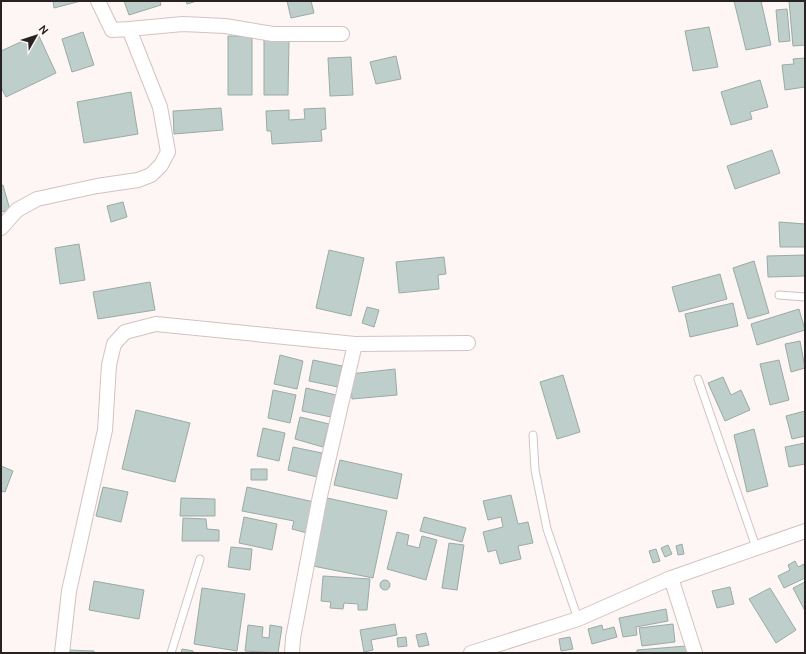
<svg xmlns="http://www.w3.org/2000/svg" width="806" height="654" viewBox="0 0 806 654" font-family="Ubuntu,sans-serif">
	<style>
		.building { fill: #becfcb; stroke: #9aaaa6 }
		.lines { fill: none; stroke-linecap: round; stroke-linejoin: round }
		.service-casing { stroke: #d3c2c2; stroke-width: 9 }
		.minor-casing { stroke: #d3c2c2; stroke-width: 16 }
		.service { stroke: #fff; stroke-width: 7 }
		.minor { stroke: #fff; stroke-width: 14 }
	</style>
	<rect width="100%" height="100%" fill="#fdf6f5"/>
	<path class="building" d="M53 1H81L54 8Z
		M124 1H160L161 5 129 15Z
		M186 1H197L187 4Z
		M287 1H311L314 13 291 18Z
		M734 1H761L771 45 746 50Z
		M789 1H805V45L793 46Z
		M787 9 790 41 779 42 776 10Z
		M709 27 718 67 693 71 685 31Z
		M83 32 94 65 72 72 62 39Z
		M38 34 56 73 6 97 1 87V51Z
		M228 36H252V95H228Z
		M264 39 289 40 288 95H264Z
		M396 56 401 79 376 84 370 62Z
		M351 57 353 95 330 96 328 58Z
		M805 58V87L785 90 782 65 794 64 793 59Z
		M760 80 768 107 750 112 752 119 731 125 721 92Z
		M131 92 138 134 84 143 77 102Z
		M221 108 223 130 174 134 173 111Z
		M325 108 326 129 321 130 322 141 272 144 271 131H267L266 111 289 110V120L305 119 304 109Z
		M772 150 780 173 735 189 727 166Z
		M3 185 10 210 1 212V186Z
		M123 202 127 217 111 222 107 206Z
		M779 222 805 224V247H780Z
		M79 244 85 280 60 284 55 248Z
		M329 250 364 258 351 316 316 308Z
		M805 255V276L768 277 767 256Z
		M444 257 446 274 438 275 439 289 399 293 396 262Z
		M754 261 769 313 748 319 733 268Z
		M720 274 727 299 679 312 672 287Z
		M150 282 155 310 98 319 93 292Z
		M733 303 738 326 690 337 685 314Z
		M367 307 379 310 374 327 362 323Z
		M799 309 805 330 757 345 751 324Z
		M800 341 805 368 791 372 785 344Z
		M280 355 303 361 297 389 274 384Z
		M313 360 342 366 338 387 309 381Z
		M779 360 789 400 770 405 760 364Z
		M395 369 397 395 352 399 350 374Z
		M563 375 580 432 557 439 540 382Z
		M723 377 731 395 741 390 750 410 725 421 708 383Z
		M306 388 336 395 331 417 302 411Z
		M273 390 296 395 290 423 268 418Z
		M136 410 190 423 175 482 122 469Z
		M805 411V436L792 439 786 416Z
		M300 417 329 424 323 447 295 439Z
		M263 428 285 433 279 461 257 456Z
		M754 429 768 486 747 492 734 435Z
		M805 443V464L789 467 785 447Z
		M293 447 322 453 317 477 288 470Z
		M340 460 402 474 397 499 334 485Z
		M1 466 13 471 5 492 1 491Z
		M251 469H267V480H251Z
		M103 487 128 492 121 522 96 516Z
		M247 487 314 502 307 533 292 529 294 521 242 511Z
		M511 495 518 524 528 522 533 543 518 546 521 559 500 564 496 550 488 552 483 532 503 527 501 517 488 520 483 501Z
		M181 498 215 499V516H180Z
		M327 498 387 511 373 578 313 566Z
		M244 517 277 524 272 550 239 543Z
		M424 517 466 528 462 542 420 531Z
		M183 518 206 519 207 529 219 530V541H182Z
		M397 532 409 535 407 545 419 548 422 536 437 540 426 580 387 569Z
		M449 543 464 545 457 590 442 588Z
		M682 544 684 554 678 555 676 546Z
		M668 545 672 554 665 557 661 548Z
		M231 547 252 549 250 570 228 567Z
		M656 549 660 561 653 563 649 551Z
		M795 561 798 567 804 564 805 578 784 588 778 576 790 570 788 565Z
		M323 576 370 579 367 610H358V604L344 603 343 609 330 608 331 602 321 601Z
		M380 585a5 5 0 1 1 10 0a5 5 0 1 1-10 0Z
		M94 581 144 590 139 619 89 610Z
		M805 582V611L793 588Z
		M730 587 734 604 717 608 712 591Z
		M202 588 245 594 237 651 194 644Z
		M770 588 796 630 776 643 749 599Z
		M666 609 668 621 636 627 637 635 623 637 619 618Z
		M395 624 397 635 371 640 373 650 364 652 360 630Z
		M673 624 675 642 642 646 639 628Z
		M248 625 263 627 262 637 269 638 270 625 282 627 278 653 245 651Z
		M602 625 603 630 614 627 617 637 592 644 588 629Z
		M426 633 429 645 419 647 416 635Z
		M406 637 407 646 398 647 397 638Z
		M570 637 573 649 561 651 559 639Z
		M686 646 687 653H637V650Z
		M182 649 193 651V653H181Z
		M70 650 94 651V653H70Z"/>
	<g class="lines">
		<defs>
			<path id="service" d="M779 295 805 297
				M698 379 756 547
				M533 435 535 470 547 529 578 619
				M171 653 200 559"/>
			<path id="minor" d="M129 29 183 24 225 26 273 34H342
				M1 228 17 210 37 199 97 186 138 180 151 175 161 165 168 152 160 107 129 29 112 30 98 1
				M671 578 695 653
				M62 653 69 591 105 430 109 365 114 344 125 332 156 324 355 344 468 343
				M292 653 293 638 320 496 355 344
				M471 653 578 619 671 578 805 531"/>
		</defs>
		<use href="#service" class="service-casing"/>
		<use href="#minor" class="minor-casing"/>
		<use href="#service" class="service"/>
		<use href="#minor" class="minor"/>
	</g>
	<rect width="806" height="654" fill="none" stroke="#282222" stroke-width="4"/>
	<g transform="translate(36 36) rotate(51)" stroke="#fdf6f5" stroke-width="3" paint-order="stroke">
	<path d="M0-3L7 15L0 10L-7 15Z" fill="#282222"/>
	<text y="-6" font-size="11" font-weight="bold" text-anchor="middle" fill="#282222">N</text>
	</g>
</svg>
